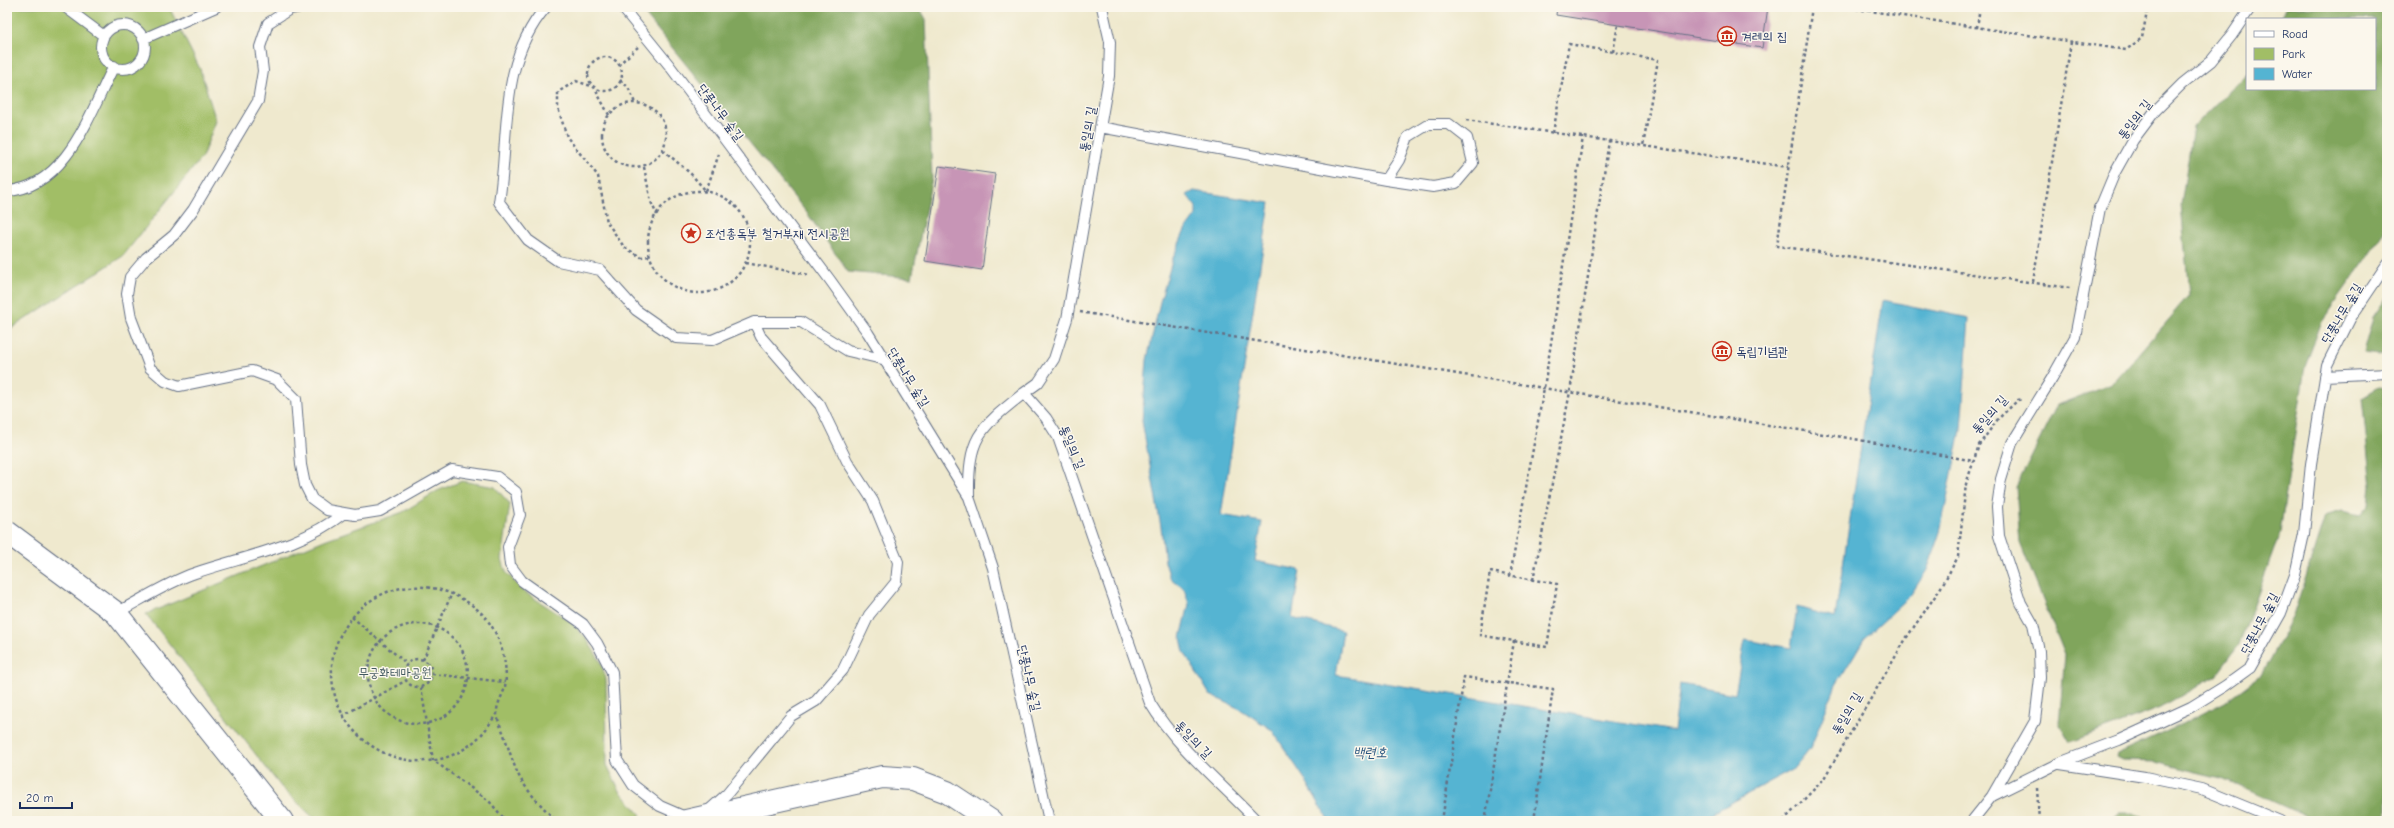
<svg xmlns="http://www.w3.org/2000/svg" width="2394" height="828" viewBox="0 0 2394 828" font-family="'Comic Neue','Poor Story',sans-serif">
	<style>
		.green { fill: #a1be66; stroke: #5e7662 }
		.forest { fill: #80a55b; stroke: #4e6a5c }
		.water { fill: #54b4d2; stroke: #387298 }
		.building { fill: #c795b6 }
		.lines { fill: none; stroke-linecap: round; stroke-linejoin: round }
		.lane-casing { stroke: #657085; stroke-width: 12 }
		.secondary-casing { stroke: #657085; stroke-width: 24 }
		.path { stroke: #657085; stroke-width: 2.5; stroke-dasharray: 3 3; stroke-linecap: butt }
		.lane { stroke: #fff; stroke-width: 10 }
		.secondary { stroke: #fff; stroke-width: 22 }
		.labels { text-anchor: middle; stroke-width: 3; stroke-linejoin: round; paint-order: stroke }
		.poi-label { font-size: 13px; fill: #1b2f5e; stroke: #fbf7ec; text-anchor: start }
		.street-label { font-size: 13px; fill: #1b2f5e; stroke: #fbf7ec }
		.park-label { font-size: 13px; fill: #435a60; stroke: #fbf7ec }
		.water-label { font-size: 14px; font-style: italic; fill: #2c5781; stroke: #fbf7ec }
	</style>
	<rect width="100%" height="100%" fill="#fbf7ec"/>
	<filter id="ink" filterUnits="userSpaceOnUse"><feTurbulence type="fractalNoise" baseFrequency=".025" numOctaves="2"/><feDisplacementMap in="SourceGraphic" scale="8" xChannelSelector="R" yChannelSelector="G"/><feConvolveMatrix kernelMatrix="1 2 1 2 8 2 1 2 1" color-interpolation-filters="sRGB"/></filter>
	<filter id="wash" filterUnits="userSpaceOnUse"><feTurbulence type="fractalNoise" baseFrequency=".012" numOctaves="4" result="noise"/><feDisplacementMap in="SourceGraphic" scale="16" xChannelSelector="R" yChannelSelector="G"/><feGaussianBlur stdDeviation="0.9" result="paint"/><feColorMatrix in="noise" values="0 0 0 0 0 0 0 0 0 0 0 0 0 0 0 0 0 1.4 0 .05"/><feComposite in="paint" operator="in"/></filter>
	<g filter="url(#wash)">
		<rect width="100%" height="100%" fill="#efe9ce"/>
		<path class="green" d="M7 7H169L200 69 216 121 202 157 123 256 7 331Z
			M462 481 495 487 510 504 502 559 506 572 523 591 571 622 585 637 601 662 606 679 607 765 620 791 641 815 633 821H317L282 788 146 614 327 539 403 512 437 491Z"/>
		<path class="forest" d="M639 7H919L926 19 932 178 912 278 848 272 807 213Z
			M2287 7H2387V229L2322 321 2305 367 2280 533 2239 645 2216 676 2161 708 2070 742 2059 723 2065 655 2020 543 2016 487 2057 405 2112 384 2189 295 2181 205 2193 127 2247 74V89H2375V19H2280Z
			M2387 297V356L2363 353 2373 317Z
			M2379 387 2387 388V821H2316L2221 778 2155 762 2123 761 2117 758 2118 754 2174 728 2225 702 2261 675 2293 616 2325 516 2342 511 2360 515 2369 505 2371 486 2362 397Z
			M2119 813H2134L2148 821H2110Z"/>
		<path class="water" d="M1194 191 1270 203 1221 515 1262 522 1255 561 1300 570 1292 618 1343 631 1336 675 1674 731 1680 684 1735 694 1745 640 1791 648 1797 607 1835 618 1883 300 1969 318 1961 430 1940 532 1927 570 1910 596 1864 639 1836 685 1810 749 1795 768 1698 821H1329L1306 781 1272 730 1240 709 1210 695 1184 652 1181 638 1189 604 1184 589 1170 578 1165 562 1161 527 1142 421 1147 360 1160 302 1173 258 1185 230 1196 215V207L1187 195Z"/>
		<g id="blocks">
			<path class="building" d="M1557 7H1768L1762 48 1556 15Z
				M939 166 995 174 982 270 925 261Z"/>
		</g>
	</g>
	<g filter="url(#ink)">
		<use href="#blocks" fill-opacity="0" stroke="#657085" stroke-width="1"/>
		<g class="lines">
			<defs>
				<path id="lane" d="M65 7 104 36
					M300 7 290 9 268 23 260 47 263 71 258 101 193 210 174 235 146 258 130 277 127 294 131 318 150 368 165 381 179 386 252 371 277 380 296 399 301 465 305 485 312 499 327 510 355 515 380 511 452 470 497 477 516 492 520 515 508 547 510 565 522 581 583 624 597 643 612 672 617 760 633 785 660 806 690 819
					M546 7C498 63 510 134 499 202L528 240 558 261 600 270 636 310 676 338 712 340 754 322H801L848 351 882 359
					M622 7 669 65 830 280 868 333 969 497 993 568 1049 821
					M1102 7 1110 42 1109 76 1067 319 1054 359 1038 383 1024 393 1046 418 1058 437 1150 703C1177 748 1220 782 1257 821
					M101 47a22 22 0 1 1 44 0a22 22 0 1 1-44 0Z
					M143 39 216 7
					M1100 127 1386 180 1433 187 1456 183 1473 163 1467 138 1449 124H1429L1408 137 1399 160 1386 180
					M7 191C67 188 91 110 114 66
					M2325 376 2387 373
					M969 497C968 436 979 429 1024 393
					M116 613C141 600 168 582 195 573 245 556 301 547 344 513
					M2060 764 2145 777 2202 789 2280 821
					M1992 796 2035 721 2040 678 2039 651 2033 624 2021 603 1999 536 1997 507 2001 479 2012 443 2052 378 2075 337 2100 208 2115 172 2133 140 2155 111 2182 84 2211 61 2232 35 2251 7
					M708 811 727 794 791 716 816 701 843 670 869 615 896 582 898 562 873 501 847 461 820 405 761 337 754 322
					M1972 821 1992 796 2059 763 2119 740 2191 707 2225 686 2250 668 2281 613 2295 575 2304 534 2311 464 2327 365 2350 319 2387 264"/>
				<path id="secondary" d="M7 532 116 613 282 821
					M686 821 882 777 913 779 947 792 991 821"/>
			</defs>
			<use href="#lane" class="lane-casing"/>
			<use href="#secondary" class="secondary-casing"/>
			<path class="path" d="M1812 7 1777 246 2070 288
				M1844 7 2126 50 2142 38 2148 7
				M1977 28 1980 7
				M1613 52 1618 25
				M588 74a17 17 0 1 1 34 0a17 17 0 1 1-34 0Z
				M618 65 638 47
				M620 80 628 87 635 103
				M602 135a32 32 0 1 1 64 0a32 32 0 1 1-64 0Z
				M609 115 594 87 576 81 558 92V108L567 137 598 176 607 222 624 247 641 257 650 256
				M1466 120 1788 167
				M1553 133 1569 44 1658 60 1643 146
				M663 150 691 174 706 191 719 154
				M644 167 651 202 657 215
				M648 242a51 51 0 1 1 102 0a51 51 0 1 1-102 0Z
				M746 263 810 275
				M2033 282 2071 42
				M1080 312 1854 439 1974 461
				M1490 572 1557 584 1547 647 1480 635Z
				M1510 576 1544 388 1583 137
				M1533 580 1570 392 1609 141
				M352 617 407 664
				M368 674a50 50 0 1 1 100 0a50 50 0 1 1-100 0Z
				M404 673a14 14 0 1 1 28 0a14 14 0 1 1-28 0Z
				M423 660 452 593
				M432 674 505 682
				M421 687 433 760 489 801 506 821
				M497 713C492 720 487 729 481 735 427 792 333 749 332 674 331 657 336 640 346 626 357 609 371 598 390 591 421 581 453 589 478 610 498 627 509 661 505 687 503 695 496 705 497 713 497 719 501 727 503 732 508 746 512 761 518 774 526 791 544 808 556 821
				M342 716 405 681
				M2037 788 2039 821
				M1442 821 1464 677 1553 689 1534 821
				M1485 821 1514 641
				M1783 821 1823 780 1907 637 1940 589 1958 557 1966 484 1979 445 1998 419 2018 400 2023 399"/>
			<use href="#lane" class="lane"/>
			<use href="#secondary" class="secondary"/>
		</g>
	</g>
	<defs>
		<symbol id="museum-ring" viewBox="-11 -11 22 22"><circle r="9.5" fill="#fbf7ec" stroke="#c8321e" stroke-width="1.5"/><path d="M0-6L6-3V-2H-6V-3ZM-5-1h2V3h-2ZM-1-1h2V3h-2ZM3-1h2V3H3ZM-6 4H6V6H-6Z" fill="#c8321e"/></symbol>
		<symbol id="sight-ring" viewBox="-11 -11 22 22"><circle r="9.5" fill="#fbf7ec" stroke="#c8321e" stroke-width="1.5"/><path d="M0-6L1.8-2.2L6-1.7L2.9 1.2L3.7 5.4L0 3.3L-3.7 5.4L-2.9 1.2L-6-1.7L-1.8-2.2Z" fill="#c8321e"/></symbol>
	</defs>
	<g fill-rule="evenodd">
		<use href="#museum-ring" x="1716" y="25" width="22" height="22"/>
		<use href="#sight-ring" x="680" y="222" width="22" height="22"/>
		<use href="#museum-ring" x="1711" y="340" width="22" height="22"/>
	</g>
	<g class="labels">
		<g class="poi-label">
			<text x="1741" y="41">겨레의 집</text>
			<text x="705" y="238">조선총독부 철거부재 전시공원</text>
			<text x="1736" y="356">독립기념관</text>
		</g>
		<g class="street-label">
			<text transform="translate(721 112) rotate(53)" y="5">단풍나무 숲길</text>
			<text transform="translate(2134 119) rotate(-53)" y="5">통일의 길</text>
			<text transform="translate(1087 129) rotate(-80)" y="5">통일의 길</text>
			<text transform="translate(2341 313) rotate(-60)" y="5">단풍나무 숲길</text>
			<text transform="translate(909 377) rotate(58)" y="5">단풍나무 숲길</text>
			<text transform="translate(1989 414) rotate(-49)" y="5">통일의 길</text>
			<text transform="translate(1073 447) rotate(67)" y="5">통일의 길</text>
			<text transform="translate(2259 623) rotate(-63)" y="5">단풍나무 숲길</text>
			<text transform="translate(1030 678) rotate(77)" y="5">단풍나무 숲길</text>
			<text transform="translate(1846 713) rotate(-60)" y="5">통일의 길</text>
			<text transform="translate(1194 739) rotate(46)" y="5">통일의 길</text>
		</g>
		<g class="park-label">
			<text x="395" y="677">무궁화테마공원</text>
		</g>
		<g class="water-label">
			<text x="1370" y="757">백련호</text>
		</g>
	</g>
	<rect width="2394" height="828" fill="none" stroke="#fbf7ec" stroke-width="24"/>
	<rect x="2246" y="18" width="130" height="72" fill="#fbf7ec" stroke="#a1a7b3"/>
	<rect x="2254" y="31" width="20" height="6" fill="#ffffff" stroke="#a1a7b3"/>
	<text x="2282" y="38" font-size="12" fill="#1b2f5e">Road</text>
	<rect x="2254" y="48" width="20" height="12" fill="#a1be66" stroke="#a1a7b3"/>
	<text x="2282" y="58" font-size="12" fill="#1b2f5e">Park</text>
	<rect x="2254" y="68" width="20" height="12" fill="#54b4d2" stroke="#a1a7b3"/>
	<text x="2282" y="78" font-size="12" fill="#1b2f5e">Water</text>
	<path d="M20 802v6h52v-6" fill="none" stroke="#1b2f5e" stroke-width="2"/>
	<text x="26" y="802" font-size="12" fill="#1b2f5e" stroke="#fbf7ec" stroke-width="3" paint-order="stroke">20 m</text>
</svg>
